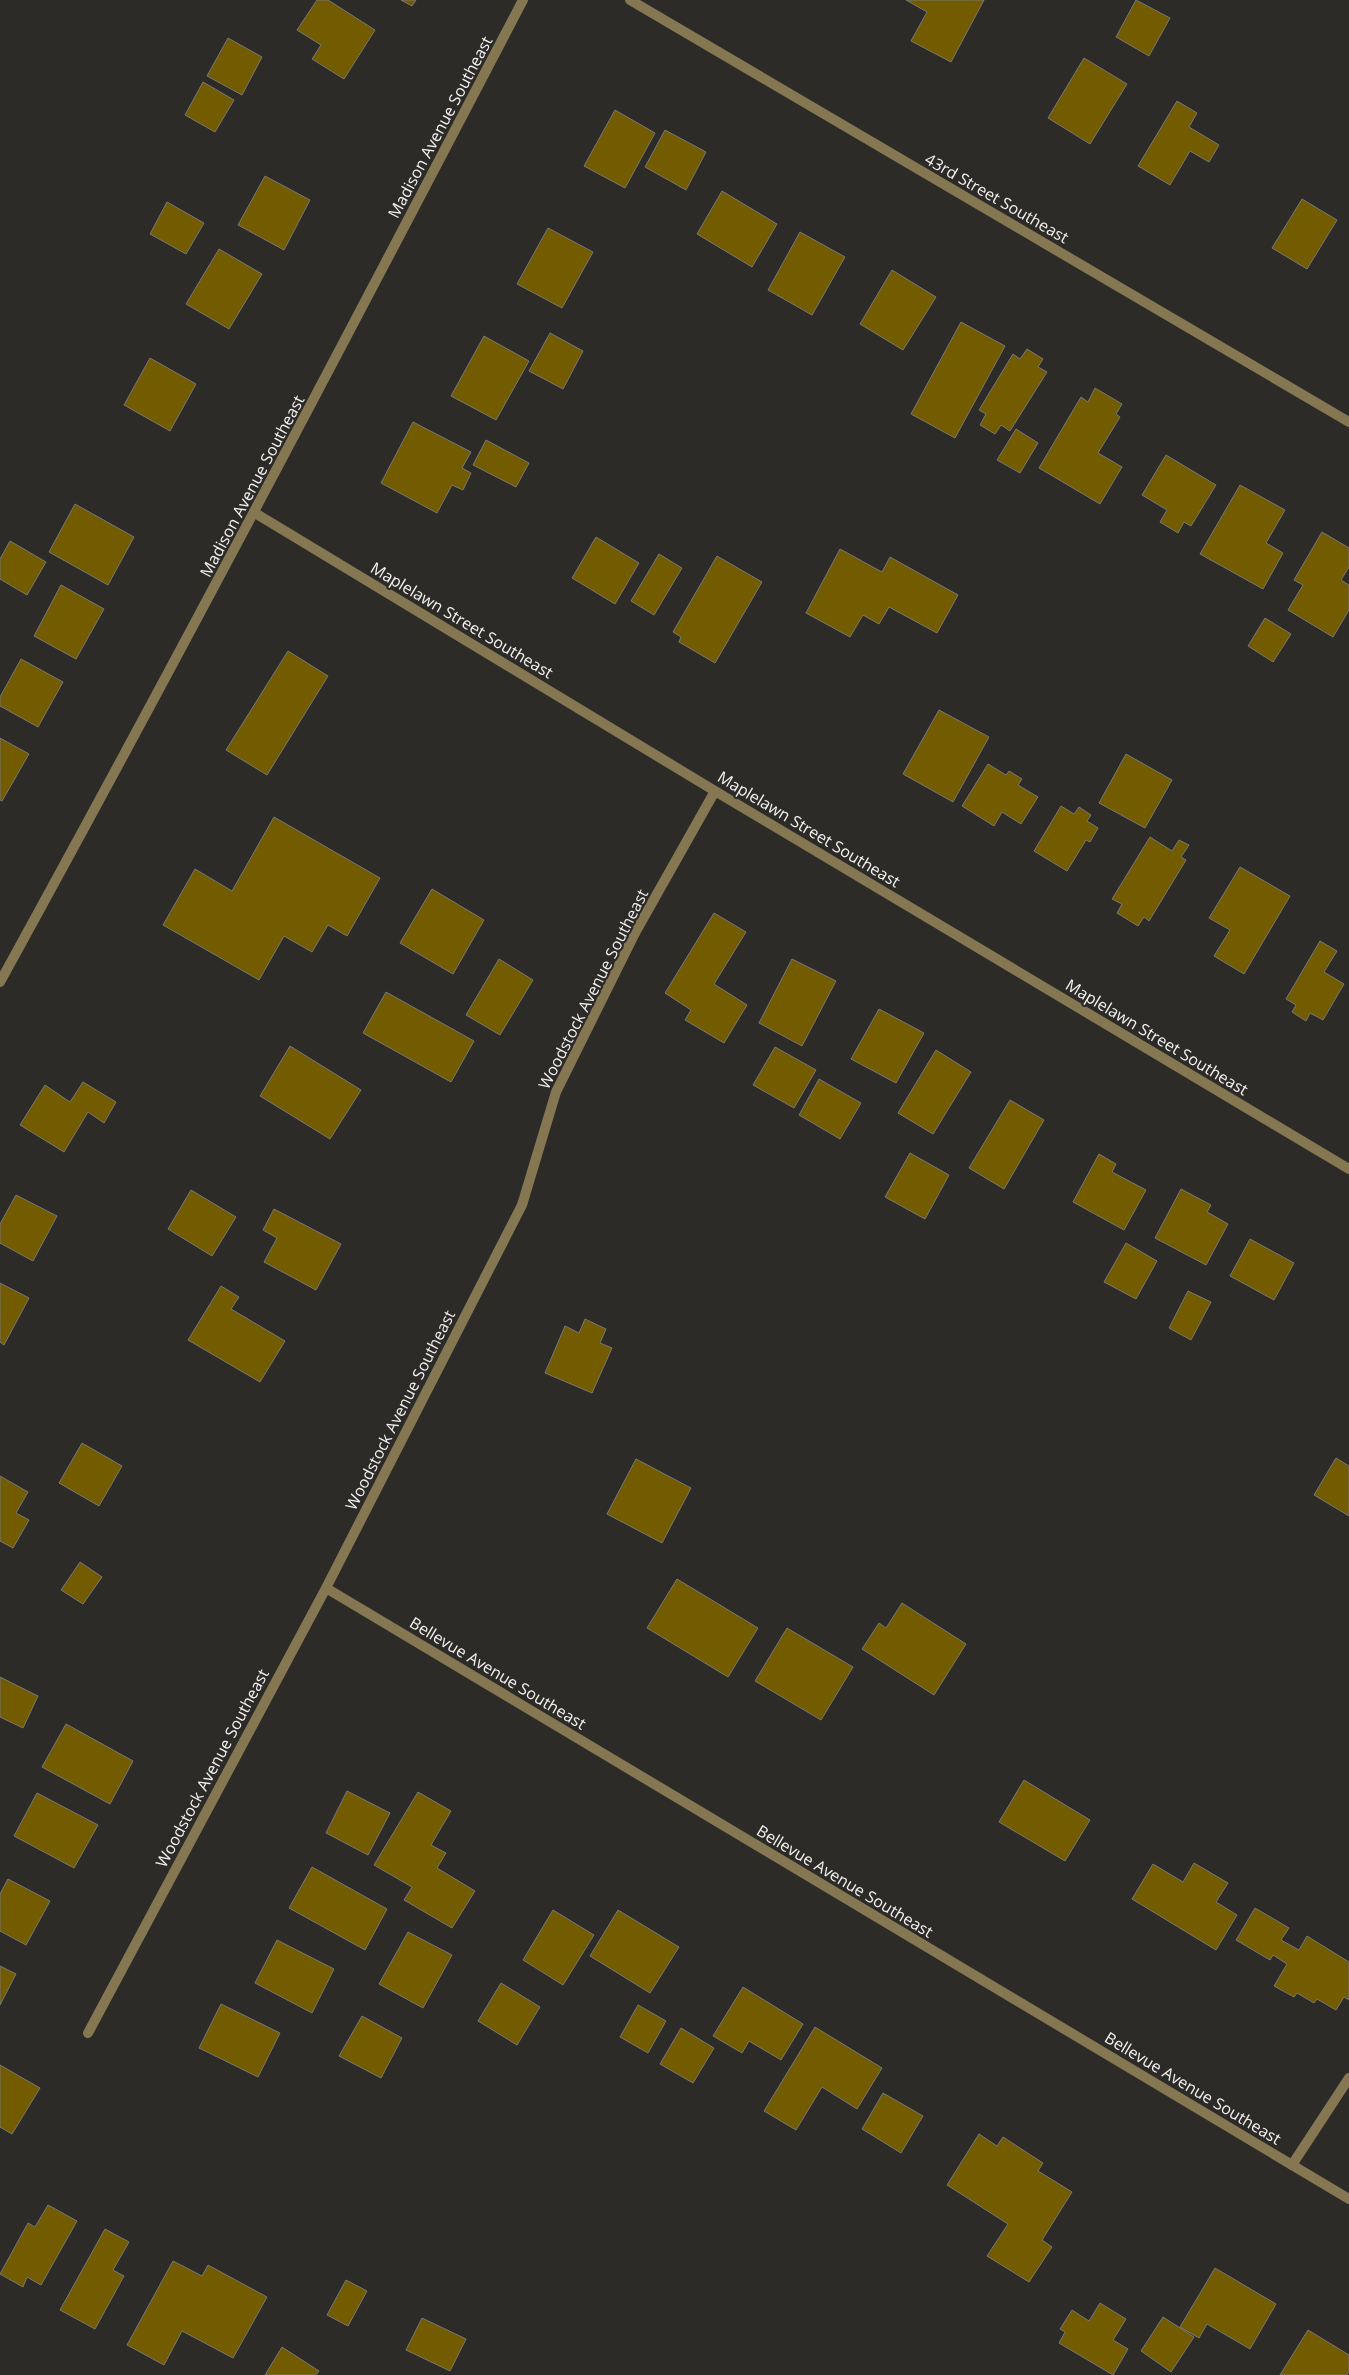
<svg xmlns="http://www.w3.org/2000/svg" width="1349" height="2375" viewBox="0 0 1349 2375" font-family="'Open Sans',sans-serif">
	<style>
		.building { fill: #735b00; stroke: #797875 }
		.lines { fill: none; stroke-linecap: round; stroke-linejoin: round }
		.lane { stroke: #847752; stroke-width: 10 }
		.street { stroke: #847752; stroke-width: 10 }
		.labels { text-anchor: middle; stroke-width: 4.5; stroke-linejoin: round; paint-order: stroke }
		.street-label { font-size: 16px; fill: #f3f2f1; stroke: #2c2b28 }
	</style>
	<rect width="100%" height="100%" fill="#2c2b28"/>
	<path class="building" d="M317 0H328L375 30 344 79 312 59 321 45 297 30Z
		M401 0H416L412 6Z
		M906 0H984L951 62 911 41 927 12Z
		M1136 0 1170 18 1149 56 1116 37Z
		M228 38 262 57 242 95 207 76Z
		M1084 58 1127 84 1090 144 1048 118Z
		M203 82 234 100 215 132 185 115Z
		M1177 101 1197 113 1189 127 1219 145 1209 162 1190 151 1170 185 1138 166Z
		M615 110 655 133 625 188 584 166Z
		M665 130 706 152 686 190 645 167Z
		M265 176 310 200 284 250 238 225Z
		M722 191 777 224 752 267 697 234Z
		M1302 199 1337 220 1307 269 1272 248Z
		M167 202 204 223 186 254 150 234Z
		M548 228 593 252 562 308 517 284Z
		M800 232 845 257 812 315 768 290Z
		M219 249 262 274 229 329 186 304Z
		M892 270 936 297 903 350 860 324Z
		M961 322 1005 346 955 438 911 414Z
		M550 333 583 351 563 389 529 371Z
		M484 336 529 361 496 420 451 396Z
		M1027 349 1043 359 1038 367 1047 372 1010 431 1001 425 995 434 980 425 986 414 979 410 1013 354 1020 359Z
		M150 358 196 384 170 431 124 405Z
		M1095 388 1122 404 1116 414 1120 417 1098 453 1122 467 1100 504 1039 468 1081 397 1088 402Z
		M413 422 471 452 462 468 471 473 463 490 452 485 437 513 381 483Z
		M1016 429 1038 443 1020 473 997 460Z
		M486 440 529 463 516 487 473 465Z
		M1166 455 1216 485 1191 526 1184 522 1178 533 1160 522 1167 510 1142 495Z
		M1240 485 1285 510 1266 543 1283 553 1263 589 1200 554Z
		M75 504 134 537 108 585 49 552Z
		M1322 532 1349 548V567L1341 580 1349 585V610L1333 637 1288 610 1303 585 1294 580Z
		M596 537 639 563 615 604 572 578Z
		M10 541 46 562 27 595 0 579V559Z
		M840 549 882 572 890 557 958 595 937 633 889 607 879 624 863 615 850 637 806 613Z
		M659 554 682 568 654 615 631 601Z
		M717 556 762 582 715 663 679 642 681 637 673 632Z
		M61 585 104 609 76 659 34 636Z
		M1265 618 1291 634 1273 662 1248 646Z
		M288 651 328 676 267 775 226 750Z
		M21 659 63 682 38 727 0 706V697Z
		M939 710 989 737 953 802 903 774Z
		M0 738 29 754 2 801 0 800Z
		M1126 754 1172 780 1145 828 1099 803Z
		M988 764 1006 775 1009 771 1022 779 1018 785 1038 797 1021 824 1002 812 994 826 962 806Z
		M1061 806 1074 814 1079 807 1091 815 1087 821 1098 828 1090 842 1086 840 1067 871 1034 851Z
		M274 817 380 878 347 936 328 925 312 952 284 936 259 980 163 925 195 869 232 891Z
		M1150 837 1172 851 1179 840 1189 845 1181 857 1186 860 1149 921 1144 917 1138 926 1117 913 1122 904 1112 899Z
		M1240 867 1290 896 1244 974 1214 956 1230 930 1209 918Z
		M432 889 484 920 453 974 400 943Z
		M714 913 746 932 714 984 747 1005 724 1043 685 1020 691 1010 665 993Z
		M1320 941 1337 951 1324 972 1344 984 1323 1020 1310 1013 1306 1021 1292 1012 1296 1005 1286 999Z
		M499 959 533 980 500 1035 466 1015Z
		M792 959 836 981 802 1046 759 1023Z
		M386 992 474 1041 451 1082 363 1033Z
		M879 1009 924 1033 896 1083 851 1059Z
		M290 1046 361 1090 330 1139 260 1096Z
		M775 1047 816 1070 794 1108 753 1085Z
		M936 1050 971 1072 933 1134 898 1113Z
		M819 1079 861 1103 840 1139 799 1115Z
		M83 1082 116 1102 104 1123 88 1112 64 1152 20 1125 45 1085 70 1102Z
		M1010 1100 1044 1120 1004 1189 969 1168Z
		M910 1153 949 1175 925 1219 885 1197Z
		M1099 1154 1116 1164 1112 1172 1146 1190 1124 1230 1073 1202Z
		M1181 1189 1211 1205 1207 1212 1228 1224 1206 1265 1155 1238Z
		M191 1190 236 1217 212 1256 168 1229Z
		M16 1195 57 1216 33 1261 0 1243V1224Z
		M274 1209 341 1244 316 1290 264 1262 277 1238 263 1230Z
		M1250 1239 1294 1263 1274 1300 1230 1276Z
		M1126 1243 1157 1261 1136 1299 1104 1282Z
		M0 1283 29 1298 4 1345 0 1342Z
		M221 1286 239 1297 231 1309 285 1341 260 1382 188 1340Z
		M1188 1291 1211 1302 1191 1340 1169 1328Z
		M585 1319 606 1329 600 1343 612 1348 592 1393 545 1373 565 1326 579 1333Z
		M82 1443 122 1466 99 1506 59 1483Z
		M1336 1458 1349 1466V1516L1314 1495Z
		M636 1459 691 1488 662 1543 607 1514Z
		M0 1476 28 1492 16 1513 29 1520 13 1548 0 1541Z
		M80 1562 102 1577 83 1604 61 1590Z
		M677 1579 758 1628 728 1677 647 1628Z
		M902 1603 966 1644 934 1695 862 1649 879 1623 886 1628Z
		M787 1628 853 1667 821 1720 755 1681Z
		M0 1677 38 1696 23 1728 0 1717Z
		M66 1724 133 1761 110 1804 42 1767Z
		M1024 1780 1090 1820 1065 1861 999 1822Z
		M347 1791 390 1813 368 1855 326 1833Z
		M418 1792 451 1811 431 1845 446 1853 437 1868 475 1891 452 1928 404 1900 412 1887 374 1865Z
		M37 1793 98 1825 74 1868 14 1836Z
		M1194 1863 1228 1883 1216 1902 1237 1915 1216 1950 1132 1899 1153 1864 1183 1882Z
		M312 1867 387 1909 365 1950 289 1908Z
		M8 1879 50 1901 26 1945 0 1931V1894Z
		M1255 1908 1289 1928 1281 1940 1299 1950 1307 1936 1349 1962V2000L1344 1997 1336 2010 1317 1999 1314 2003 1297 1993 1294 1997 1274 1986 1287 1964 1273 1955 1270 1960 1236 1940Z
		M553 1910 594 1935 563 1985 523 1960Z
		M618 1910 679 1947 650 1993 590 1956Z
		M408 1932 452 1955 423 2008 379 1984Z
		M277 1940 334 1969 312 2013 255 1983Z
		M0 1966 16 1974 0 2005Z
		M501 1983 540 2007 517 2045 478 2021Z
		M743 1987 803 2024 781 2060 749 2041 742 2053 713 2036Z
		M221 2004 280 2033 258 2077 199 2048Z
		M638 2005 666 2021 648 2053 620 2037Z
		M362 2016 402 2038 381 2078 339 2056Z
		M815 2027 882 2068 857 2109 822 2087 796 2130 764 2111Z
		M681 2028 714 2048 693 2083 660 2064Z
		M0 2065 40 2088 12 2134 0 2127Z
		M883 2093 923 2116 901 2153 862 2129Z
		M979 2134 997 2146 1003 2137 1043 2163 1038 2171 1072 2192 1042 2240 1052 2247 1029 2282 987 2256 1008 2224 947 2185Z
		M48 2205 77 2221 41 2285 27 2277 23 2287 0 2274 28 2223 35 2227Z
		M105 2229 129 2242 113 2270 124 2276 95 2329 60 2310Z
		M173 2261 202 2276 208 2265 267 2297 233 2358 182 2331 164 2365 127 2345Z
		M1215 2268 1276 2304 1250 2349 1207 2324 1199 2338 1180 2327Z
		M346 2280 367 2291 348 2326 327 2315Z
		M1100 2303 1126 2319 1113 2340 1128 2349 1113 2375 1059 2343 1065 2332 1060 2329 1072 2310 1089 2321Z
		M1163 2317 1194 2337 1171 2372 1141 2351Z
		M422 2318 466 2339 450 2371 406 2350Z
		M1308 2330 1349 2355V2371L1347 2375H1280Z
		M282 2347 319 2371 316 2375H265Z"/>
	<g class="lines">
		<path class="lane" d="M1292 2165 1349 2078"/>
		<path class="street" d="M630 0 1349 422
			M255 513 715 791 1349 1169
			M0 982C179 657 351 329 523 0
			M326 1588 1349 2199
			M88 2033 326 1588 522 1205 556 1092 635 933 715 791"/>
	</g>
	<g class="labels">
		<g class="street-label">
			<text transform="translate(440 127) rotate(-62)" y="6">Madison Avenue Southeast</text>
			<text transform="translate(997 198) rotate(30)" y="6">43rd Street Southeast</text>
			<text transform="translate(252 486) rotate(-62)" y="6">Madison Avenue Southeast</text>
			<text transform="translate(462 620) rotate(31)" y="6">Maplelawn Street Southeast</text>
			<text transform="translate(809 829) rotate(31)" y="6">Maplelawn Street Southeast</text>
			<text transform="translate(593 989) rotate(-63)" y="6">Woodstock Avenue Southeast</text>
			<text transform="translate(1157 1037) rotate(31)" y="6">Maplelawn Street Southeast</text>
			<text transform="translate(400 1410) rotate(-63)" y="6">Woodstock Avenue Southeast</text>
			<text transform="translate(498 1673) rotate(31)" y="6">Bellevue Avenue Southeast</text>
			<text transform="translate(212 1768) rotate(-62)" y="6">Woodstock Avenue Southeast</text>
			<text transform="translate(845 1881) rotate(31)" y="6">Bellevue Avenue Southeast</text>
			<text transform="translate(1193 2088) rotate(31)" y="6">Bellevue Avenue Southeast</text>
		</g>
	</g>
</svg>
